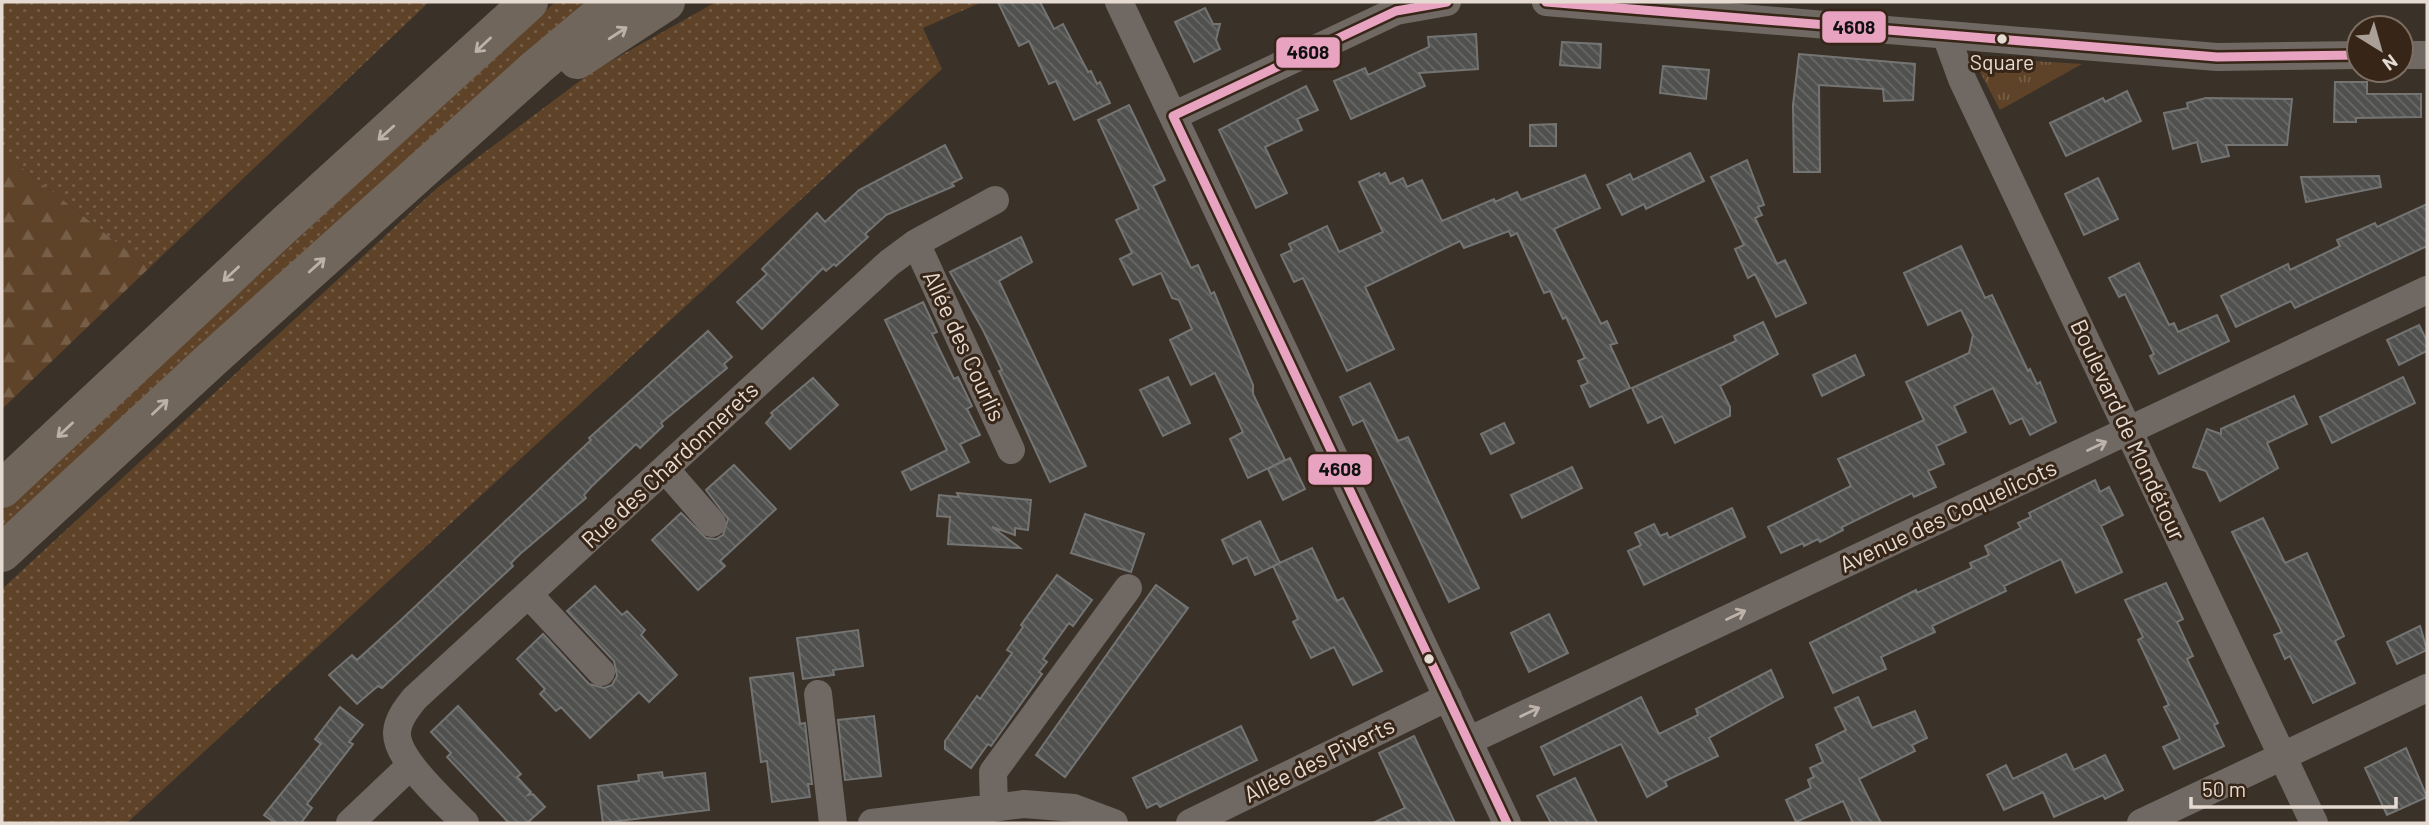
<svg xmlns="http://www.w3.org/2000/svg" width="2429" height="825" viewBox="0 0 2429 825" font-family="Barlow,sans-serif">
	<style>
		.grass { fill: url(#grass-dots) }
		.forest { fill: url(#forest-firs) }
		.park { fill: url(#park-tufts) }
		.building { fill: url(#building-back-hatch); stroke: #747473; stroke-width: 2 }
		.lines { fill: none; stroke-linecap: round; stroke-linejoin: round }
		.street { stroke: #706862; stroke-width: 28 }
		.primary { stroke: #71665b; stroke-width: 38 }
		.bus-1-casing { stroke: #372618; stroke-width: 14 }
		.bus-1 { stroke: #e7a3bf; stroke-width: 9 }
		.oneway { stroke: #bdb2a8 }
		.oneway2 { stroke: #bdb3ab }
		.bus-dot { fill: #e6dbd2; stroke: #372618; stroke-width: 2.5 }
		.labels { text-anchor: middle; stroke-width: 6; stroke-linejoin: round; paint-order: stroke }
		.bus-label { font-size: 21px; fill: #e6dbd2; stroke: #372618 }
		.street-label { font-size: 23px; fill: #e6dbd2; stroke: #372618 }
		.line-badge { stroke: #372618; stroke-width: 2.5 }
		.pale-badge-label { font-size: 19px; text-anchor: middle; font-weight: bold; fill: #111 }
	</style>
	<defs>
		<pattern id="grass-dots" width="8" height="8" patternUnits="userSpaceOnUse" patternTransform="scale(1.75)"><rect width="8" height="8" fill="#5f4329"/><path d="M2 2h.1M6 6h.1" fill="none" stroke="#765e47" stroke-width="1.8" stroke-linecap="round"/></pattern>
		<pattern id="forest-firs" width="22" height="20" patternUnits="userSpaceOnUse" patternTransform="scale(1.75)"><rect width="22" height="20" fill="#5f4329"/><path d="M5 1l3.5 6h-7zM16 11l3.5 6h-7z" fill="#765e47"/></pattern>
		<pattern id="park-tufts" width="24" height="20" patternUnits="userSpaceOnUse" patternTransform="scale(1.75)"><rect width="24" height="20" fill="#5f4329"/><path d="M3 7l-1-3M5 7V3M7 7l1-3M15 17l-1-3M17 17v-4M19 17l1-3" fill="none" stroke="#765e47"/></pattern>
		<pattern id="building-back-hatch" width="6" height="6" patternUnits="userSpaceOnUse" patternTransform="scale(1.75)"><rect width="6" height="6" fill="#50504f"/><path d="M-1 5l2 2M0 0l6 6M5-1l2 2" fill="none" stroke="#696967"/></pattern>
	</defs>
	<rect width="100%" height="100%" fill="#3a3129"/>
	<path class="grass" d="M2 2H429L149 268 2 152Z
		M555 2H595L2 533V511Z
		M716 2H982L923 28 942 69 127 823H2V589L437 188 593 71Z"/>
	<path class="forest" d="M2 152 149 268 2 409Z"/>
	<path class="park" d="M1982 58 2082 64 2000 110 1977 66Z"/>
	<path class="building" d="M998 2H1040L1054 29 1063 24 1088 72 1091 71 1097 84 1100 82 1110 103 1074 120 1056 81 1049 84 1029 41 1019 46Z
		M1205 8 1213 24H1220L1216 40 1220 49 1194 62 1175 22Z
		M1476 34 1478 69 1419 73 1425 86 1351 119 1334 81 1365 68 1368 75 1429 47 1428 37Z
		M1562 42 1601 44 1600 68 1560 65Z
		M1799 54 1915 64 1913 100 1884 101 1883 89 1819 85 1820 172H1794L1793 105Z
		M1663 66 1709 70 1706 99 1660 93Z
		M2335 82H2367V94H2421V117L2356 118V122H2334Z
		M1306 86 1318 110 1297 119 1302 130 1265 147 1287 193 1256 208 1219 130Z
		M2127 91 2141 121 2066 156 2050 123 2103 98 2105 102Z
		M2206 98 2292 99 2287 145H2226L2229 156 2202 162 2197 142 2173 149 2164 113 2188 108 2187 103Z
		M1129 105 1165 180 1153 186 1191 268 1198 265 1211 294 1214 292 1253 385V394L1285 460 1248 478 1230 439 1243 432 1215 373 1191 385 1170 340 1192 329 1179 300 1172 298 1161 273 1133 285 1120 259 1132 253 1116 220 1139 209 1098 120Z
		M1556 124V146H1530V125Z
		M945 145 962 178 952 183 954 186 886 215 865 234 868 237 836 266 834 264 826 271 823 268 762 329 737 302 767 274 762 269 817 213 825 222 859 190Z
		M1690 153 1704 181 1646 209 1644 204 1622 215 1607 185 1630 174 1633 180Z
		M1747 160 1764 205 1758 207 1762 215 1755 218 1777 264 1785 260 1806 303 1776 317 1755 274 1748 278 1735 249 1744 245 1711 177Z
		M1379 173 1380 176 1385 173 1390 184 1403 178 1407 187 1422 180 1442 221 1494 199 1495 202 1517 192 1521 200 1585 175 1600 208 1554 229 1601 324 1607 321 1617 343 1610 345 1630 388 1590 407 1581 386 1588 383 1578 361 1585 358 1566 317 1563 319 1550 291 1544 293 1517 233 1511 236 1509 231 1464 248 1460 241 1365 287 1394 349 1347 371 1303 278 1294 282 1281 255 1292 250 1289 244 1327 226 1339 252 1383 232 1359 182Z
		M2379 176 2381 187 2306 202 2301 177Z
		M2098 178 2118 219 2084 235 2065 194Z
		M2427 204V246L2295 308 2291 301 2236 327 2221 296 2288 264 2290 270 2340 246 2337 240 2375 223 2377 227Z
		M1021 237 1032 262 999 281 1086 466 1050 482 999 371 1002 370 983 330 950 272Z
		M1961 246 1985 298 1992 295 2028 371 2030 369 2037 384 2040 382 2056 422 2030 435 2022 418 2010 424 1993 388 1954 406 1966 432 1936 446 1944 464 1928 471 1936 487 1914 497 1912 493 1842 527 1843 530 1820 542 1818 539 1804 546 1803 543 1781 553 1768 527 1851 486 1838 459 1924 420 1906 382 1969 353 1973 335 1961 310 1928 325 1904 273Z
		M2139 263 2169 325 2174 323 2178 332 2217 315 2229 341 2159 374 2150 356 2154 354 2125 294 2119 297 2109 278Z
		M923 302 937 332 932 334 954 379 958 377 972 406 967 409 980 435 960 444 969 462 911 490 902 472 947 450 885 320Z
		M1763 322 1778 354 1720 386 1730 407V416L1675 443 1662 416 1648 423 1632 388 1736 341 1734 336Z
		M2419 325 2427 341V351L2399 365 2387 340Z
		M708 331 732 357 724 364 727 368 661 423 663 426 640 448 636 444 591 487 584 495 586 498 520 554 511 563 513 566 382 688 378 686 357 704 329 675 352 655 357 660 402 619 591 440 589 438Z
		M1855 355 1864 375 1822 396 1813 375Z
		M1168 377 1190 423 1163 436 1140 390Z
		M2403 377 2415 403 2332 443 2320 417Z
		M813 378 838 405 790 449 766 423 773 415 771 413Z
		M1370 383 1398 441 1408 437 1479 588 1449 602 1363 420 1353 425 1340 397Z
		M2294 396 2307 424 2267 443 2278 468 2220 501 2206 471 2193 467 2207 429 2221 434V429Z
		M1504 423 1514 443 1491 454 1481 434Z
		M1290 458 1305 489 1283 500 1268 469Z
		M734 465 776 509 720 561 725 566 698 590 652 540 681 513 706 538 716 539 723 535 728 519 706 490Z
		M1572 467 1582 488 1522 518 1511 495Z
		M2095 480 2100 492 2109 487 2123 515 2101 526 2122 572 2076 593 2061 559 2004 586 2006 591 1932 626 1935 632 1881 657 1886 669 1833 693 1810 643 1916 590 1917 593 1972 568 1970 563 1989 555 1985 546 2021 528 2018 523 2031 517 2029 513Z
		M957 493 1031 500 1028 530 1015 528V535L992 527 1020 548 948 544 950 517 937 516 939 495 959 497Z
		M1732 508 1745 537 1644 585 1628 551 1641 545 1635 533 1654 524 1660 536 1667 533 1669 538Z
		M1085 514 1144 534 1131 572 1071 553Z
		M2263 518 2285 563 2307 553 2344 636 2335 641 2355 683 2313 703 2290 656 2285 659 2274 635 2282 632 2232 532Z
		M1260 521 1280 563 1255 575 1247 557 1233 564 1222 540Z
		M1312 548 1337 601 1343 598 1382 671 1353 685 1334 647 1311 658 1293 622 1298 619 1273 566Z
		M1057 575 1092 600 1073 626 1069 623 1043 659 1047 662 1039 672 1042 674 991 746 988 744 971 768 945 749V741L977 696 980 699 1012 653 1007 650 1023 627 1021 625Z
		M2166 583 2183 619 2177 622 2193 656 2187 659 2218 723 2214 725 2224 746 2174 769 2163 747 2180 739 2164 707 2169 705 2138 640 2143 637 2125 600Z
		M1156 585 1188 608 1065 777 1036 755Z
		M595 586 622 615 627 611 645 630 641 635 677 675 649 702 639 692 590 738 561 707 556 711 540 694 545 689 517 659 543 634 589 684 604 688 612 685 617 676 614 661 567 611Z
		M1549 614 1568 653 1529 672 1511 633Z
		M2420 626 2427 650 2397 664 2387 642Z
		M858 630 863 666 833 670 834 675 803 679 797 638Z
		M1771 670 1783 697 1709 738 1718 756 1665 781 1667 786 1647 797 1621 744 1554 775 1541 747 1641 697 1659 734 1698 715 1696 709Z
		M793 673 800 724 805 723 812 784H808L810 797 772 802 767 761 761 762 750 678Z
		M1858 697 1872 728 1915 711 1927 738 1912 745 1915 751 1859 779 1881 823H1853L1843 801 1796 822 1786 800 1811 788 1808 780 1814 777 1810 768 1823 762 1816 745 1846 730 1835 708Z
		M458 706 521 774 517 777 531 792 528 795 533 794 545 807 527 823H509L447 757 451 753 431 732Z
		M340 707 363 725 349 742 353 744 307 804 312 808 301 823H275L264 815 321 744 315 739Z
		M874 716 881 776 845 780 838 720Z
		M1241 726 1257 760 1160 807 1157 803 1147 808 1133 778Z
		M1414 736 1455 823H1373L1405 808 1379 753Z
		M2406 748 2427 797 2387 815 2365 768Z
		M2066 754 2074 770 2105 755 2123 790 2105 799 2103 795 2054 817 2043 792 2004 810 1987 775 2006 765 2013 779Z
		M662 772 663 778 705 773 709 810 603 823 598 786 639 781 638 775Z
		M1575 778 1597 823H1551L1537 796Z"/>
	<g class="lines">
		<path class="street" d="M1119 2 1507 823
			M1546 2 2217 57 2359 55
			M1946 35 1962 79 2314 823
			M2401 55H2427
			M1173 116 1396 11 1447 2
			M916 243 1011 450
			M665 469 712 523
			M529 595 601 672
			M818 694 833 823
			M1468 741 2427 290
			M994 808 993 772 1128 588
			M350 823 411 765
			M465 823C447 804 395 759 397 732 398 719 407 708 415 698L889 263 916 243 995 200
			M872 823 1024 804 1074 808 1114 823
			M1190 823 1448 697
			M2141 823 2427 688"/>
		<path class="primary" d="M577 60 666 2
			M2 489 281 228 529 2
			M2 553 211 360 537 67 615 2"/>
		<defs>
			<path id="bus-1" d="M1546 2 2217 57 2359 55
				M1173 116 1507 823
				M1173 116 1396 11 1447 2"/>
		</defs>
		<use href="#bus-1" class="bus-1-casing"/>
		<use href="#bus-1" class="bus-1"/>
	</g>
	<defs><path id="oneway-shaft" d="M-6 0H5M1.5-3L5.5 0L1.5 3" fill="none" stroke-width="1.6" stroke-linecap="round" stroke-linejoin="round" transform="scale(1.75)"/></defs>
	<g class="oneway">
		<use href="#oneway-shaft" transform="translate(618 33) rotate(-33)"/>
		<use href="#oneway-shaft" transform="translate(483 45) rotate(137)"/>
		<use href="#oneway-shaft" transform="translate(386 133) rotate(138)"/>
		<use href="#oneway-shaft" transform="translate(317 265) rotate(-42)"/>
		<use href="#oneway-shaft" transform="translate(231 274) rotate(137)"/>
		<use href="#oneway-shaft" transform="translate(160 407) rotate(-43)"/>
		<use href="#oneway-shaft" transform="translate(65 430) rotate(137)"/>
	</g>
	<g class="oneway2">
		<use href="#oneway-shaft" transform="translate(2097 446) rotate(-25)"/>
		<use href="#oneway-shaft" transform="translate(1736 615) rotate(-25)"/>
		<use href="#oneway-shaft" transform="translate(1530 712) rotate(-25)"/>
	</g>
	<g class="bus-dot">
		<circle cx="2002" cy="39" r="6"/>
		<circle cx="1429" cy="659" r="6"/>
	</g>
	<g class="labels">
		<g class="bus-label">
			<text x="2002" y="70">Square</text>
		</g>
		<g class="street-label">
			<text transform="translate(964 346) rotate(65)" y="8">Allée des Courlis</text>
			<text transform="translate(2128 430) rotate(65)" y="8">Boulevard de Mondétour</text>
			<text transform="translate(670 465) rotate(-43)" y="8">Rue des Chardonnerets</text>
			<text transform="translate(1948 516) rotate(-25)" y="8">Avenue des Coquelicots</text>
			<text transform="translate(1319 760) rotate(-26)" y="8">Allée des Piverts</text>
		</g>
	</g>
	<g class="line-badge">
		<rect x="1821" y="10" width="66" height="34" rx="7" fill="#e7a3bf"/>
		<rect x="1275" y="36" width="66" height="33" rx="7" fill="#e7a3bf"/>
		<rect x="1307" y="453" width="66" height="33" rx="7" fill="#e7a3bf"/>
	</g>
	<g class="pale-badge-label">
		<text x="1854" y="34">4608</text>
		<text x="1308" y="59">4608</text>
		<text x="1340" y="476">4608</text>
	</g>
	<rect width="2429" height="825" fill="none" stroke="#e6dbd2" stroke-width="7"/>
	<g transform="translate(2380 49) rotate(143)"><circle r="33" fill="#372618" stroke="#7d6e62" stroke-width="2"/>
	<path d="M0-5L12 26L0 18L-12 26Z" fill="#aaa097"/>
	<text y="-10" font-size="19" font-weight="bold" text-anchor="middle" fill="#e6dbd2">N</text>
	</g>
	<path d="M2191 797v10h205v-10" fill="none" stroke="#e6dbd2" stroke-width="3.5"/>
	<text x="2202" y="797" font-size="21" fill="#e6dbd2" stroke="#372618" stroke-width="5" paint-order="stroke">50 m</text>
</svg>
